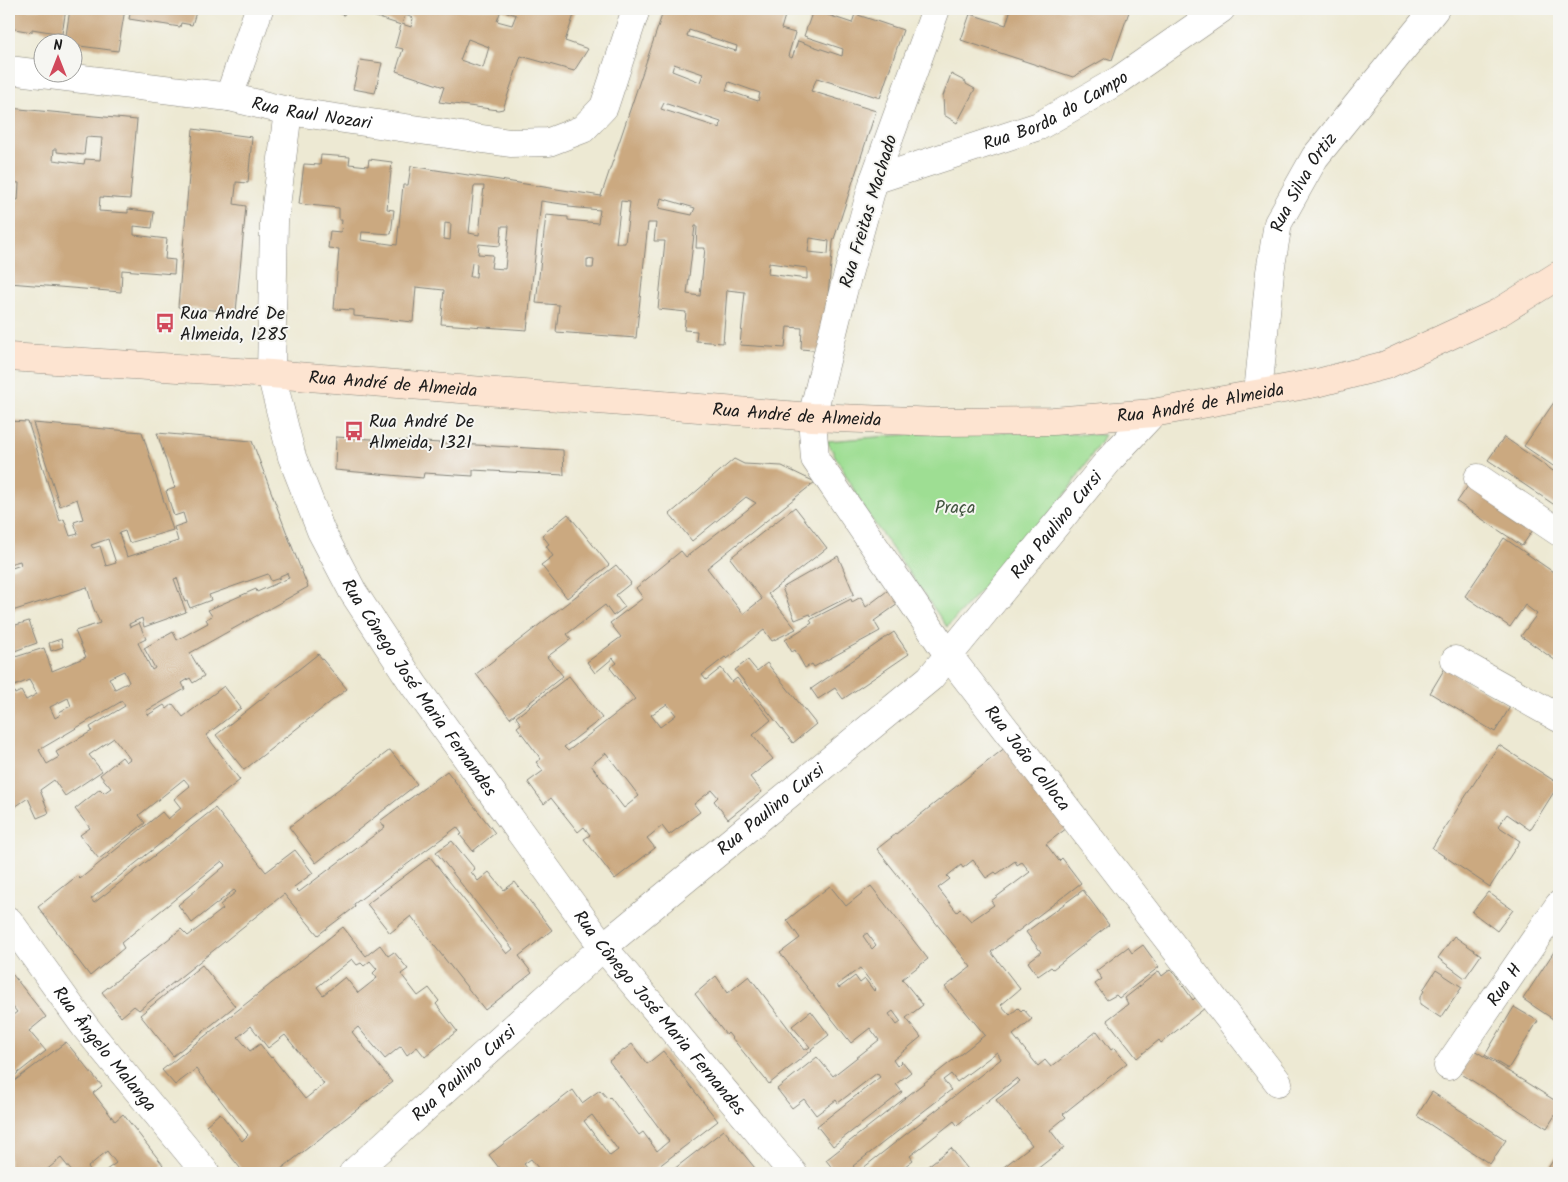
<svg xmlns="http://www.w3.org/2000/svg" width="1568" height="1182" viewBox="0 0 1568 1182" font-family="Kalam,sans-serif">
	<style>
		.green { fill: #9ede93; stroke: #5d7d58 }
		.building { fill: #cba980; fill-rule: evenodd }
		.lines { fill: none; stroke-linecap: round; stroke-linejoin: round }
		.street-casing { stroke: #848278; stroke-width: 29 }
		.secondary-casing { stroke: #848278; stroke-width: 29 }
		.street { stroke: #fff; stroke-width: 28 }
		.secondary { stroke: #fde4d1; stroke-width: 28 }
		.labels { text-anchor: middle; stroke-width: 4; stroke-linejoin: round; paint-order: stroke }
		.street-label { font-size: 18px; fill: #1c1c1c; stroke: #f6f6f2 }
		.poi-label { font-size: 18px; fill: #1c1c1c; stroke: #f6f6f2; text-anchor: start }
		.park-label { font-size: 18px; fill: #435640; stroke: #f6f6f2 }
	</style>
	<rect width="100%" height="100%" fill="#f6f6f2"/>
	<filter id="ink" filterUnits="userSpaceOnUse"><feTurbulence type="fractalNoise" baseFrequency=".02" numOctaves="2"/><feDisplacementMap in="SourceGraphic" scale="10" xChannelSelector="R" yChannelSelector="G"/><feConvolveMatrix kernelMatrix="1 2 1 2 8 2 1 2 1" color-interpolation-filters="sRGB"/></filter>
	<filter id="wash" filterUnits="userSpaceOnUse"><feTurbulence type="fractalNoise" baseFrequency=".0096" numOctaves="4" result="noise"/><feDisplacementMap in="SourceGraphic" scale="20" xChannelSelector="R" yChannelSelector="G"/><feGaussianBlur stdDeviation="1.12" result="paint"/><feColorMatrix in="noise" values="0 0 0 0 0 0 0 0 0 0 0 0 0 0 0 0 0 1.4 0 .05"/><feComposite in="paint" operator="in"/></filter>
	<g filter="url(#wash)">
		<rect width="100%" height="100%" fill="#ede9d3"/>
		<path class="green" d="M1018 432 1105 435 1059 504 947 627 865 510 827 441 926 433Z"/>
		<g id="blocks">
			<path class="building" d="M9 9H66L62 34 32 29V32L9 28Z
				M70 9H125L118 51 72 45V42H65Z
				M131 9H197L192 25 181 23 180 27 129 19Z
				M326 9H346L344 15Z
				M351 9H459L464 10 465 9H576L565 41 588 49 574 71 521 56 503 109 498 110 439 102 444 87 396 71 403 49 395 47 401 25ZM501 10 516 15 512 25 497 21ZM405 15 413 18 411 27 402 24ZM468 39 489 47 483 68 460 60Z
				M664 9H787L781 29 795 33 788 56 792 58 798 41 842 56 843 49 804 36 813 10 852 23 855 14 903 30 880 98 817 78 811 91 876 111 833 242 823 351 801 349 802 328 787 327 785 348 740 345 745 292 727 290 723 343 696 341 697 331 684 330 686 312 658 309 665 241H654L656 223H648L636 338 556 332 559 305 536 303 546 215 568 217V220L598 223 600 210 569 207V205L541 201 527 330 441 324 444 290 416 287 413 322 354 316V310L334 309 339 249 328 248 330 231 341 232 342 220H339V208L299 204 304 164 320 165 321 155 350 157 349 164 368 166 369 159 392 162 387 209 394 210 391 234 362 232 361 240 397 245 403 185H408L411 166 601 196ZM689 30 737 46 736 51 687 36ZM674 64 703 74 700 82 672 71ZM729 82 760 93 758 101 726 90ZM664 103 721 122 720 128 661 109ZM474 186H484L479 235 469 233ZM661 198 695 208 692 215 659 208ZM621 201 630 202 625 243H616ZM445 223 451 224 450 240 444 239ZM502 226H509L505 269 491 268 493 255 478 254 479 244 500 246ZM695 226H697L696 248H705L700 296 687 294ZM810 238 829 241 828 254 808 252ZM587 259 594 260 593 268H587ZM472 263 477 264 476 277H470ZM769 263 807 268V279L768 274Z
				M1011 9H1130L1112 60 1106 58 1073 77 961 40 970 14 1006 25Z
				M360 60 382 63 375 93 353 89Z
				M951 74 966 82V84L975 89 957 123 944 115 943 96Z
				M9 108 137 120 130 199 100 197 99 211 128 213V209L154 212 152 228 134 226V235L167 239 165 259 175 260 174 274 122 270 121 292 9 283V199L18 200 19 183 9 182ZM86 137 102 138 100 160 85 159 84 164 53 160 54 149H57V152L84 155Z
				M193 129 252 137 248 183 236 182V186L234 204 246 206 236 312 178 307Z
				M1559 395V470L1524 446Z
				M9 421 28 422 60 521 64 519 70 536 78 534 74 522 83 519 77 499 60 506 33 423 142 432 173 530 129 543 125 531 119 533 127 557 178 541 174 527 186 523 183 513 174 516 166 491 175 488 157 433 252 441 289 539 308 587 190 653 204 676 193 683 190 678 182 683 185 689 146 711 148 715 164 705 167 709 173 704 183 717 224 686 241 708 206 735 240 780 91 899 94 903 215 808 266 872 295 850 313 873 294 887 299 892 385 827 380 821 447 771 495 833 473 851 460 835 462 834 457 827 354 904 355 907 318 935 284 894 139 1010 134 1006 121 1017 102 992 181 929 188 936 223 909 220 905 236 892 234 890 192 923 178 905 226 865 222 861 121 943 124 948 90 976 38 907 77 876 80 879 162 812 168 819 181 808 174 799 190 786 184 779 139 815 145 823 99 859 80 835 90 828 75 809 100 789 104 793 111 788 100 775 122 757 126 762 130 759 114 738 89 755 102 771 65 796 54 780 40 790 49 813 37 818 28 798 9 811V659L44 648 52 671 86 657 75 631 100 623 93 607 87 587 9 612V569L21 565 20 561 9 564ZM108 539 116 563 106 566 100 546 93 548 91 545ZM287 573 289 578 257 592 256 589 208 610 212 616 206 619 208 623 177 640 173 632 144 648 155 668 152 670 138 643 146 639 139 623 130 627 129 624 142 618 144 627 186 612 174 579 177 578 185 602 187 601 190 608 211 600 209 595 268 574 271 581 280 578V576ZM124 671 129 682 115 689 109 678ZM29 680 37 694 26 700 21 691 15 694 12 687ZM68 698 71 706 59 712 60 715 55 718 50 707ZM122 701 125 706 90 727 92 731 56 752 59 757 47 764 39 750Z
				M336 437 563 450 564 475 473 470V476L424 473 423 478 335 470Z
				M1504 437 1559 475V508L1488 460Z
				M734 459 744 464 782 466 815 482 707 568 743 614 762 599 730 558 795 507 827 548 768 594 796 629 772 641 764 630 727 659 725 657 702 675 706 680 721 668 732 682 737 678 771 720 753 735 773 759 750 777 762 792 728 819 714 801 718 797 712 790 694 804 700 812 669 835 662 826 647 838 655 848 615 879 584 839 590 835 584 827 578 832 551 798 544 804 528 782 543 771 536 762 541 759 517 727 521 724 516 717 569 676 602 718 564 747 568 751 635 699 610 668 617 663 613 658 595 673 587 662 621 637 610 623 643 598 636 588 681 551 686 557 756 503 746 497 692 541 670 514ZM667 704 676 715 660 727 651 715ZM606 753 639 796 624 808 591 765Z
				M1472 480 1537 524 1522 546 1457 502Z
				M568 514 609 565 567 598 541 565 553 556 546 546 549 544 542 535Z
				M1504 538 1559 576V663L1521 636 1537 614 1525 605 1510 627 1465 596Z
				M838 556 854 594 811 616 810 614 795 620 782 588Z
				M616 565 631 583 616 595 625 607 613 616 605 605 567 634 571 639 547 657 563 676 510 718 476 674Z
				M895 585 905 599 874 621 880 631 814 667 812 664 805 668 795 650 792 652 785 640 812 623 810 620 851 599 852 602 861 597 866 607Z
				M29 621 37 643 9 653V627Z
				M894 632 909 654 843 699 835 688 818 699 811 689Z
				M61 639 63 647 51 651 49 643Z
				M318 654 347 689 244 770 216 735Z
				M748 660 757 671 767 663 816 724 793 743 735 670Z
				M1445 668 1510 707 1495 732 1430 693Z
				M1011 743 1071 825 1046 844 1059 861 1062 858 1081 883 991 952 1020 989 1001 1005 1010 1015 1018 1008 1021 1011 1023 1009 1032 1019 1013 1035 1038 1066 1045 1060 1051 1067 1097 1031 1111 1050 1114 1048 1127 1063 1063 1114 1066 1117 1050 1130 1064 1148 1032 1173H996L1032 1145 996 1100 1020 1081 1017 1078 957 1125 954 1121 910 1156 913 1160 896 1173H836L826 1160 985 1035 945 987 971 967 877 849ZM973 860 986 878 995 872 997 874 1015 861 1017 865 1022 862 1030 872 991 901 994 905 971 921 960 909 957 912 938 888 950 879 947 876 961 865 963 868ZM997 1052 1001 1059 858 1172 853 1166 951 1090 943 1080 951 1074 957 1082Z
				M1499 745 1559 784 1530 830 1507 814 1498 826 1520 841 1490 887 1432 848Z
				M390 750 417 784 316 863 289 827Z
				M452 841 475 869 471 872 478 881 489 872 504 890 515 882 552 930 519 956 532 973 485 1010 411 916 390 933 367 904 430 857 507 954 513 949 436 852Z
				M830 886 846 906 871 886 928 959 902 979 923 1005 906 1018 921 1037 893 1060 897 1066 902 1061 911 1072 896 1084 902 1092 833 1146 817 1126 880 1077 877 1073 838 1103 836 1100 816 1115 804 1099 792 1108 777 1089 817 1057 833 1076 879 1040 870 1028 851 1043 780 953 800 938 787 920ZM867 933 876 945 872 949 863 936ZM860 968 876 989 874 991 865 979 860 983 855 976 839 988 837 985ZM893 1011 901 1022 897 1025 889 1014Z
				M1083 890 1109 925 1053 969 1051 967 1038 976 1028 962 1041 952 1026 932Z
				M1488 892 1513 910 1497 931 1472 912Z
				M343 927 366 956 380 945 388 956 394 952 408 969 401 974 418 996 429 988 439 1001 436 1004 457 1031 425 1057 417 1047 407 1055 401 1046 385 1059 358 1027 352 1032 392 1082 276 1173H244L206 1125 220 1113 242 1141 248 1135 196 1069 175 1085 162 1070ZM352 959 357 965 361 963 364 966 370 961 377 969 373 973 377 978 358 993 345 977 323 995 317 987ZM251 1026 268 1048 285 1035 324 1084 305 1099 272 1057 271 1058 260 1044 250 1051 238 1037Z
				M1454 936 1481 955 1465 978 1438 958Z
				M1559 944V1023L1523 999Z
				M1143 945 1159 967 1119 998 1116 995 1107 1000 1095 984 1102 979 1096 971 1128 947 1132 953Z
				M202 965 235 1006 173 1056 140 1015Z
				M1171 969 1193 1000 1196 997 1205 1008 1161 1043 1159 1040 1137 1058 1107 1020 1128 1004 1125 998 1159 971 1162 976Z
				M9 970 46 1017 29 1031 46 1051 9 1080V1018L17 1012 13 1007 9 1011Z
				M1436 970 1462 987 1441 1018 1420 1004V997L1424 991 1423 990Z
				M716 976 728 993 749 976 805 1050 810 1047 792 1026 811 1011 829 1035 811 1049 812 1050 769 1084 728 1033 726 1035 695 994Z
				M1514 1007 1538 1021 1508 1069 1485 1055Z
				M66 1042 102 1086 93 1093 115 1121 123 1114 163 1165 158 1169 161 1173H102L116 1163 107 1151 88 1167 93 1173H73L61 1158 44 1172 45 1173H9V1085Z
				M632 1044 647 1064 663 1051 718 1121 650 1173H542L531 1159 524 1164 531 1173H503L489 1155 573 1090 582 1103 600 1090 608 1099 610 1097 639 1135 643 1132 657 1151 669 1141 609 1061ZM592 1115 618 1150 610 1156 584 1121Z
				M1474 1050 1559 1103V1109L1547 1128 1460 1073Z
				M1432 1092 1506 1140 1490 1164 1417 1116Z
				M724 1130 759 1173H669Z
				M951 1148 971 1173H919Z
				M1559 1151V1173H1545Z"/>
		</g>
	</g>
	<g filter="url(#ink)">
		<use href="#blocks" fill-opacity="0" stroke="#848278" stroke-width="1"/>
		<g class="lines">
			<defs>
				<g id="street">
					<path id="s1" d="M936 9 874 180 843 292 812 417 815 459 949 656 1278 1082"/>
					<path id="s2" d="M9 70 229 97 288 111 510 143 549 142 583 129 604 107 636 9"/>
					<path d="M229 97 259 9"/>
					<path id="s3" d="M288 111 274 222 271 374 292 457 321 531 353 592 414 685 603 947 793 1173"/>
					<path id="s4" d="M874 180 1039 126 1119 80 1221 9"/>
					<path id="s5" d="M1258 393 1270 272 1278 223 1315 157 1435 9"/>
					<path d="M1478 478 1559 532"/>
					<path d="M1455 660 1559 718"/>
					<path id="s6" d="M9 921 86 1028 206 1173"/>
					<path id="s7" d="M1448 1066 1559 905"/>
					<path id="s8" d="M353 1173 603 947 930 678 1110 459 1153 413"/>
				</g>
				<g id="secondary">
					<path id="s9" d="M9 357 271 374 812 417 939 422 1053 421 1153 413 1321 382 1386 365 1498 313 1559 275"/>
				</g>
			</defs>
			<use href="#street" class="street-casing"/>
			<use href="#secondary" class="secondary-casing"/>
			<use href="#street" class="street"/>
			<use href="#secondary" class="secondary"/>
		</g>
	</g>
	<defs>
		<symbol id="bus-bare" viewBox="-9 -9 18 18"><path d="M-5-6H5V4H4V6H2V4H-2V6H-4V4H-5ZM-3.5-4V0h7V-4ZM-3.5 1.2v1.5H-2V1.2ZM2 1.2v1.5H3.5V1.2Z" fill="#d1495b" stroke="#f6f6f2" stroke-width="2.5" paint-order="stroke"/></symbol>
	</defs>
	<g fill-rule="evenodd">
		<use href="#bus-bare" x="151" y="309" width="28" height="28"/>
		<use href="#bus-bare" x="340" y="417" width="28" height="28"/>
	</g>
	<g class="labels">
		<g class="street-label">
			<text dy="6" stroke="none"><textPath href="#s4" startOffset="195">Rua Borda do Campo</textPath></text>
			<text dy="6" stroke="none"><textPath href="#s2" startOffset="306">Rua Raul Nozari</textPath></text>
			<text dy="6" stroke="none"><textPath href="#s5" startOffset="219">Rua Silva Ortiz</textPath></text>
			<text transform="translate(868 211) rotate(-73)" y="6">Rua Freitas Machado</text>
			<text dy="6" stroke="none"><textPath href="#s9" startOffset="385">Rua André de Almeida</textPath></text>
			<text dy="6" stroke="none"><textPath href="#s9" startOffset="1195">Rua André de Almeida</textPath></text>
			<text dy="6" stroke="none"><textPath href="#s9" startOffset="790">Rua André de Almeida</textPath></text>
			<text dy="6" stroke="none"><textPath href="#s8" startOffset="959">Rua Paulino Cursi</textPath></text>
			<text dy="6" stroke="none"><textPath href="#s3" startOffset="614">Rua Cônego José Maria Fernandes</textPath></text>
			<text dy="6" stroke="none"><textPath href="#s1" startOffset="836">Rua João Colloca</textPath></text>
			<text dy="6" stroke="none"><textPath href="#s8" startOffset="554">Rua Paulino Cursi</textPath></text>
			<text dy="6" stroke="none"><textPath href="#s7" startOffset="99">Rua H</textPath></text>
			<text dy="6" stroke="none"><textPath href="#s3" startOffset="1019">Rua Cônego José Maria Fernandes</textPath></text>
			<text dy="6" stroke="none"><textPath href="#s6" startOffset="160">Rua Ângelo Malanga</textPath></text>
			<text dy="6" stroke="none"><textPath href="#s8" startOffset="149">Rua Paulino Cursi</textPath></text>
		</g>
		<g class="poi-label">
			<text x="180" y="319">Rua André De<tspan x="180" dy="21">Almeida, 1285</tspan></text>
			<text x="369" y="427">Rua André De<tspan x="369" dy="21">Almeida, 1321</tspan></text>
		</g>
		<g class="park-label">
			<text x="955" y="513">Praça</text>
		</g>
	</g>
	<rect width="1568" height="1182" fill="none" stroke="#f6f6f2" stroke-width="30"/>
	<g transform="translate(58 58)"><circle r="24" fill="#f6f6f2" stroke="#9f9f9c"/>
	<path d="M0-4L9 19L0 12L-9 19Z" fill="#d1495b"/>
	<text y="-8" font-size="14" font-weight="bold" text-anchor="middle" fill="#1c1c1c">N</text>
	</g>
</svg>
